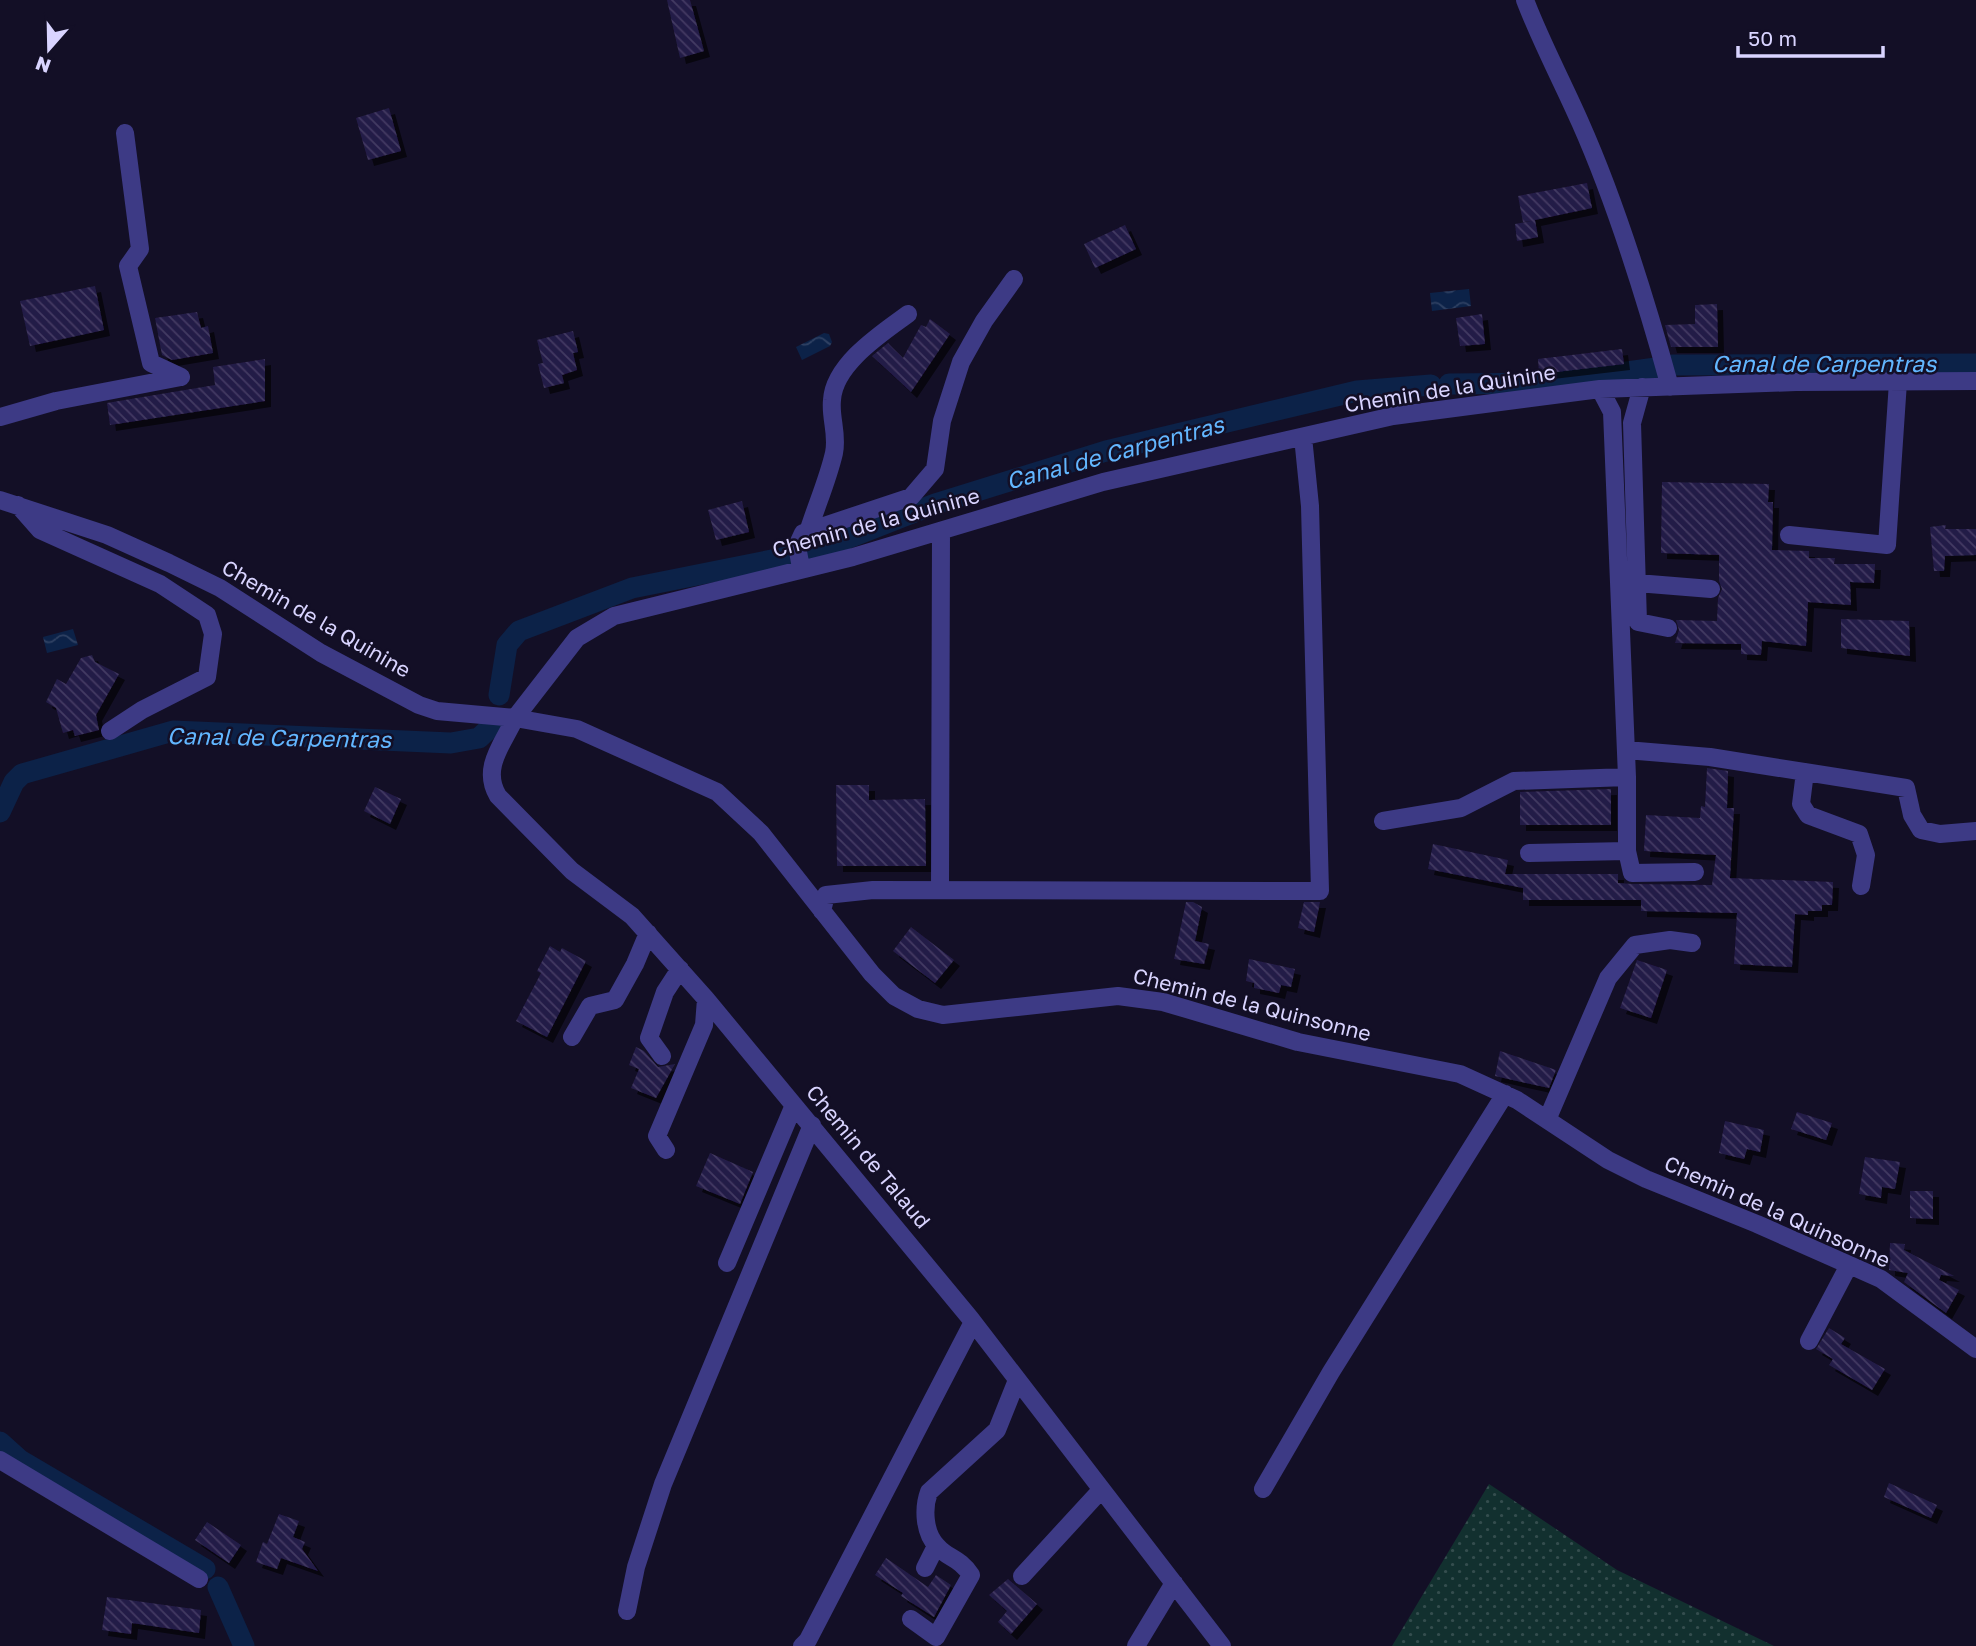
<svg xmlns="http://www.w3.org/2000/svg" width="1976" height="1646" viewBox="0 0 1976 1646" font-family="'Golos Text',sans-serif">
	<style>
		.grass { fill: url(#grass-dots) }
		.water { fill: url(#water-waves) }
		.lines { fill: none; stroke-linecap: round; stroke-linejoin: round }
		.canal { stroke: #0c2248; stroke-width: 21 }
		.building { fill: url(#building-back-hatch); filter: url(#shadow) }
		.minor { stroke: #3d3a85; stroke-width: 18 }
		.labels { text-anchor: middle; stroke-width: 5; stroke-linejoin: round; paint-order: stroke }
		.street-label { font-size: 21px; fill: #d9d4ff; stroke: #130f26 }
		.water-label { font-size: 23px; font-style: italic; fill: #62b6ff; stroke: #130f26 }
	</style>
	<defs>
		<pattern id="grass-dots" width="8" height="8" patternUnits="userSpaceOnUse" patternTransform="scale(1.75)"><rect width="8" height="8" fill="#12302f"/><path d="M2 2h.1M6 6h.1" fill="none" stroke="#344d4e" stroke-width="1.8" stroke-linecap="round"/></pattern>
		<pattern id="water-waves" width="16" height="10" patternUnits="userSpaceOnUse" patternTransform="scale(1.75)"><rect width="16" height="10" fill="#0c2248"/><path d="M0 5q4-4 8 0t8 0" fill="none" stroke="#2f4163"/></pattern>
		<pattern id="building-back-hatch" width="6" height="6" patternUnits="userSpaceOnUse" patternTransform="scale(1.75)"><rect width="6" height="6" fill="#241b47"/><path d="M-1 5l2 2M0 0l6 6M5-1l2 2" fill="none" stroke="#433b63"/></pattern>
		<filter id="shadow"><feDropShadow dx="6" dy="6" stdDeviation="0" flood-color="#0009"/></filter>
	</defs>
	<rect width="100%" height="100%" fill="#130f26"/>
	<path class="grass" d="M1489 1484 1617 1570 1774 1646H1392Z"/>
	<path class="water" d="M1469 289 1471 306 1432 311 1430 293Z
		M824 333 829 334 832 342 830 346 802 360 796 347Z
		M73 629 78 645 47 653 43 637Z"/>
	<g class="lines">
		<path class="canal" d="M1672 365 1976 364
			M1449 384 1547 383 1656 368
			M808 554 935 504 1106 451 1357 391 1431 385
			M499 695 507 645 519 631 632 588 792 556
			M0 812 14 782 22 774 173 731 451 743 479 738 495 723
			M0 1442 20 1460 205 1569
			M218 1587 244 1646"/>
	</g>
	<path class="building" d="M667 0H690L704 51 680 58Z
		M389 108 401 151 368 160 356 118Z
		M1587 183 1592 208 1535 220 1538 237 1517 241 1515 224 1531 221 1523 222 1518 196Z
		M1125 225 1136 249 1095 268 1084 244Z
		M95 286 104 330 30 346 20 301Z
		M1717 304 1718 347H1671L1665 325 1695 324V305Z
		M197 312 201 328 208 326 213 353 172 360 162 355 155 318Z
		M1482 314 1485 344 1460 346 1456 318Z
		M930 319 950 334 911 392 872 356 888 343 903 358 921 325 926 327Z
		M573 331 578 352 573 353 577 370 562 375 564 383 544 388 538 364 543 363 537 340Z
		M1622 349 1624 364 1539 374 1538 359Z
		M265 359V401L110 425 107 403 215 385 213 367Z
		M1662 482 1769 484 1768 502H1773L1772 550 1809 551V558H1835L1834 564H1875L1874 583 1850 582 1851 605 1808 602 1806 646 1762 641 1761 655 1741 654V644L1675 643 1679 630 1676 620 1717 621 1718 598 1722 589 1719 581V555L1661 553Z
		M742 501 749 532 716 540 708 510Z
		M1946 525 1945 529H1976V555L1945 556 1944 571H1934L1930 527Z
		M1841 619 1909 621 1910 656 1841 648Z
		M92 655 95 662 119 674 96 715 99 730 75 736 73 730 63 733 56 708 46 702 57 679 66 684 81 658Z
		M1707 768 1728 771 1727 808H1734L1730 878 1833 882 1832 905H1822V911H1808V915L1795 914 1792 967 1734 964 1737 913 1641 911V900H1523V888L1428 869 1433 844 1508 860 1505 874H1618V883L1632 884 1712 885 1716 855 1644 851 1646 815 1700 818 1701 806 1705 807Z
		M836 785H869V800L925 799 926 866H837Z
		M375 787 401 799 390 824 364 811Z
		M1611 789V825H1520V792Z
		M1186 902H1193L1202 907 1195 941 1209 944 1204 964 1174 959Z
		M1304 902H1320L1314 932 1298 928Z
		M911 927 954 960 935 983 893 951Z
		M550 946 560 952 562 948 586 961 547 1037 516 1021 541 973 537 971Z
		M1249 959 1295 969 1291 987 1281 985 1279 993 1254 988V983L1246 981Z
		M1637 960 1667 970 1651 1018 1620 1008Z
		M636 1047 644 1051 658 1067 675 1064 656 1098 631 1088 639 1069 629 1065Z
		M1500 1051 1556 1070 1549 1088 1495 1076Z
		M1797 1112 1832 1123 1826 1140 1791 1129Z
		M1725 1121 1764 1130 1760 1152 1747 1149 1744 1159 1719 1153Z
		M710 1153 753 1172 740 1204 696 1186Z
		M1865 1157 1900 1162 1895 1189 1882 1187 1881 1198 1859 1194Z
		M1910 1191H1933V1219L1910 1218Z
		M1890 1243 1905 1244 1904 1250 1954 1276 1941 1275 1939 1280 1959 1290 1946 1313 1904 1282 1908 1273 1889 1270Z
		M1829 1328 1845 1338 1841 1344 1885 1369 1872 1390 1829 1365 1833 1359 1816 1349Z
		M1889 1483 1937 1505 1931 1518 1884 1497Z
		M279 1514 299 1521 293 1537 305 1542 302 1549 318 1571 281 1558 277 1569 256 1562 263 1542 267 1544Z
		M207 1522 241 1545 229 1563 195 1540Z
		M886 1558 928 1587 936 1575 951 1585 934 1617 901 1596 903 1593 875 1575Z
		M1008 1579 1037 1604 1011 1634 998 1622 1007 1611 989 1595Z
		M107 1597 201 1610 199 1633 132 1623 131 1634 102 1630Z"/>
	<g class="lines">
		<path class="minor" d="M1525 0C1541 42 1562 81 1580 122 1617 205 1646 300 1670 387
			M125 133 140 249 128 266 151 363 181 377
			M1642 387 1632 423 1638 622 1668 628
			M0 417 56 401 181 377
			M0 500 107 535 169 563 220 588 321 653 419 705 437 711 515 718 577 638 614 616 853 557 1103 482 1393 416 1600 389 1796 382 1976 381
			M18 505 40 530 160 584 207 615 213 634 207 677 142 710 110 731
			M809 529C817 504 828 479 834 453 838 434 830 418 832 400 834 364 882 333 908 314
			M1789 535 1887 545 1898 382
			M801 568 797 546 803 533 911 497 935 469 942 421 961 362 984 321 1014 279
			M1637 583 1711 589
			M1626 750 1710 757 1906 788 1912 815 1921 830 1940 834 1976 831
			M1805 772 1801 804 1808 815 1859 834 1866 855 1861 886
			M1383 821 1461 808 1514 781 1627 777 1612 412 1600 389
			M1627 851 1632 873 1695 872
			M1529 853 1627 851V777
			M940 890 941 531
			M822 911 826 895 873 890 1320 891 1310 506 1303 437
			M572 1037 590 1006 615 1000 635 964 648 933
			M662 1056 649 1038 665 992 680 969
			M1547 1120 1608 978 1635 945 1670 940 1692 943
			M666 1150 657 1136 704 1025 706 999
			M727 1263 794 1105
			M1809 1341 1849 1265
			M0 1460 199 1579
			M1263 1489 1331 1372 1505 1094
			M925 1568 936 1546
			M1022 1576 1101 1490
			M627 1611 636 1567 663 1484 812 1125
			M911 1619 936 1637 971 1575C959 1557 948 1559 937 1546 924 1533 923 1508 929 1492L997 1430 1017 1380
			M802 1646 808 1640 973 1322
			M1136 1646 1174 1583
			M1222 1646 970 1318 706 999 632 916 572 871 498 796C481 768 503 744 515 718L577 729 717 792 761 833 872 974 894 996 918 1009 943 1015 1118 996 1163 1002 1298 1042 1460 1074 1517 1100 1608 1160 1646 1179 1757 1224 1881 1279 1976 1349"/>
	</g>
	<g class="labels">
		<g class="street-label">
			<text transform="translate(1450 389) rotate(-9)" y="7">Chemin de la Quinine</text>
			<text transform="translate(876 523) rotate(-15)" y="7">Chemin de la Quinine</text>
			<text transform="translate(316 619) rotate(30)" y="7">Chemin de la Quinine</text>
			<text transform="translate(1252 1005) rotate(14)" y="7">Chemin de la Quinsonne</text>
			<text transform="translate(868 1157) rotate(50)" y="7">Chemin de Talaud</text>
			<text transform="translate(1777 1212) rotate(24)" y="7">Chemin de la Quinsonne</text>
		</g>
		<g class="water-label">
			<text x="1824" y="372">Canal de Carpentras</text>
			<text transform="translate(1115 453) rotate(-15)" y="8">Canal de Carpentras</text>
			<text transform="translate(279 738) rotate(1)" y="8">Canal de Carpentras</text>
		</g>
	</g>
	<g transform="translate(49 49) rotate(200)" stroke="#130f26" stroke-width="5" paint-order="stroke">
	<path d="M0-5L12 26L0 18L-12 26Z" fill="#d9d4ff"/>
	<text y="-10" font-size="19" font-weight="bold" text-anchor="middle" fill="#d9d4ff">N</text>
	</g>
	<path d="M1738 46v10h145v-10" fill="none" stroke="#d9d4ff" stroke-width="3.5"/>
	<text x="1748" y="46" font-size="21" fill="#d9d4ff" stroke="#130f26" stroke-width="5" paint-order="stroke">50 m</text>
</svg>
